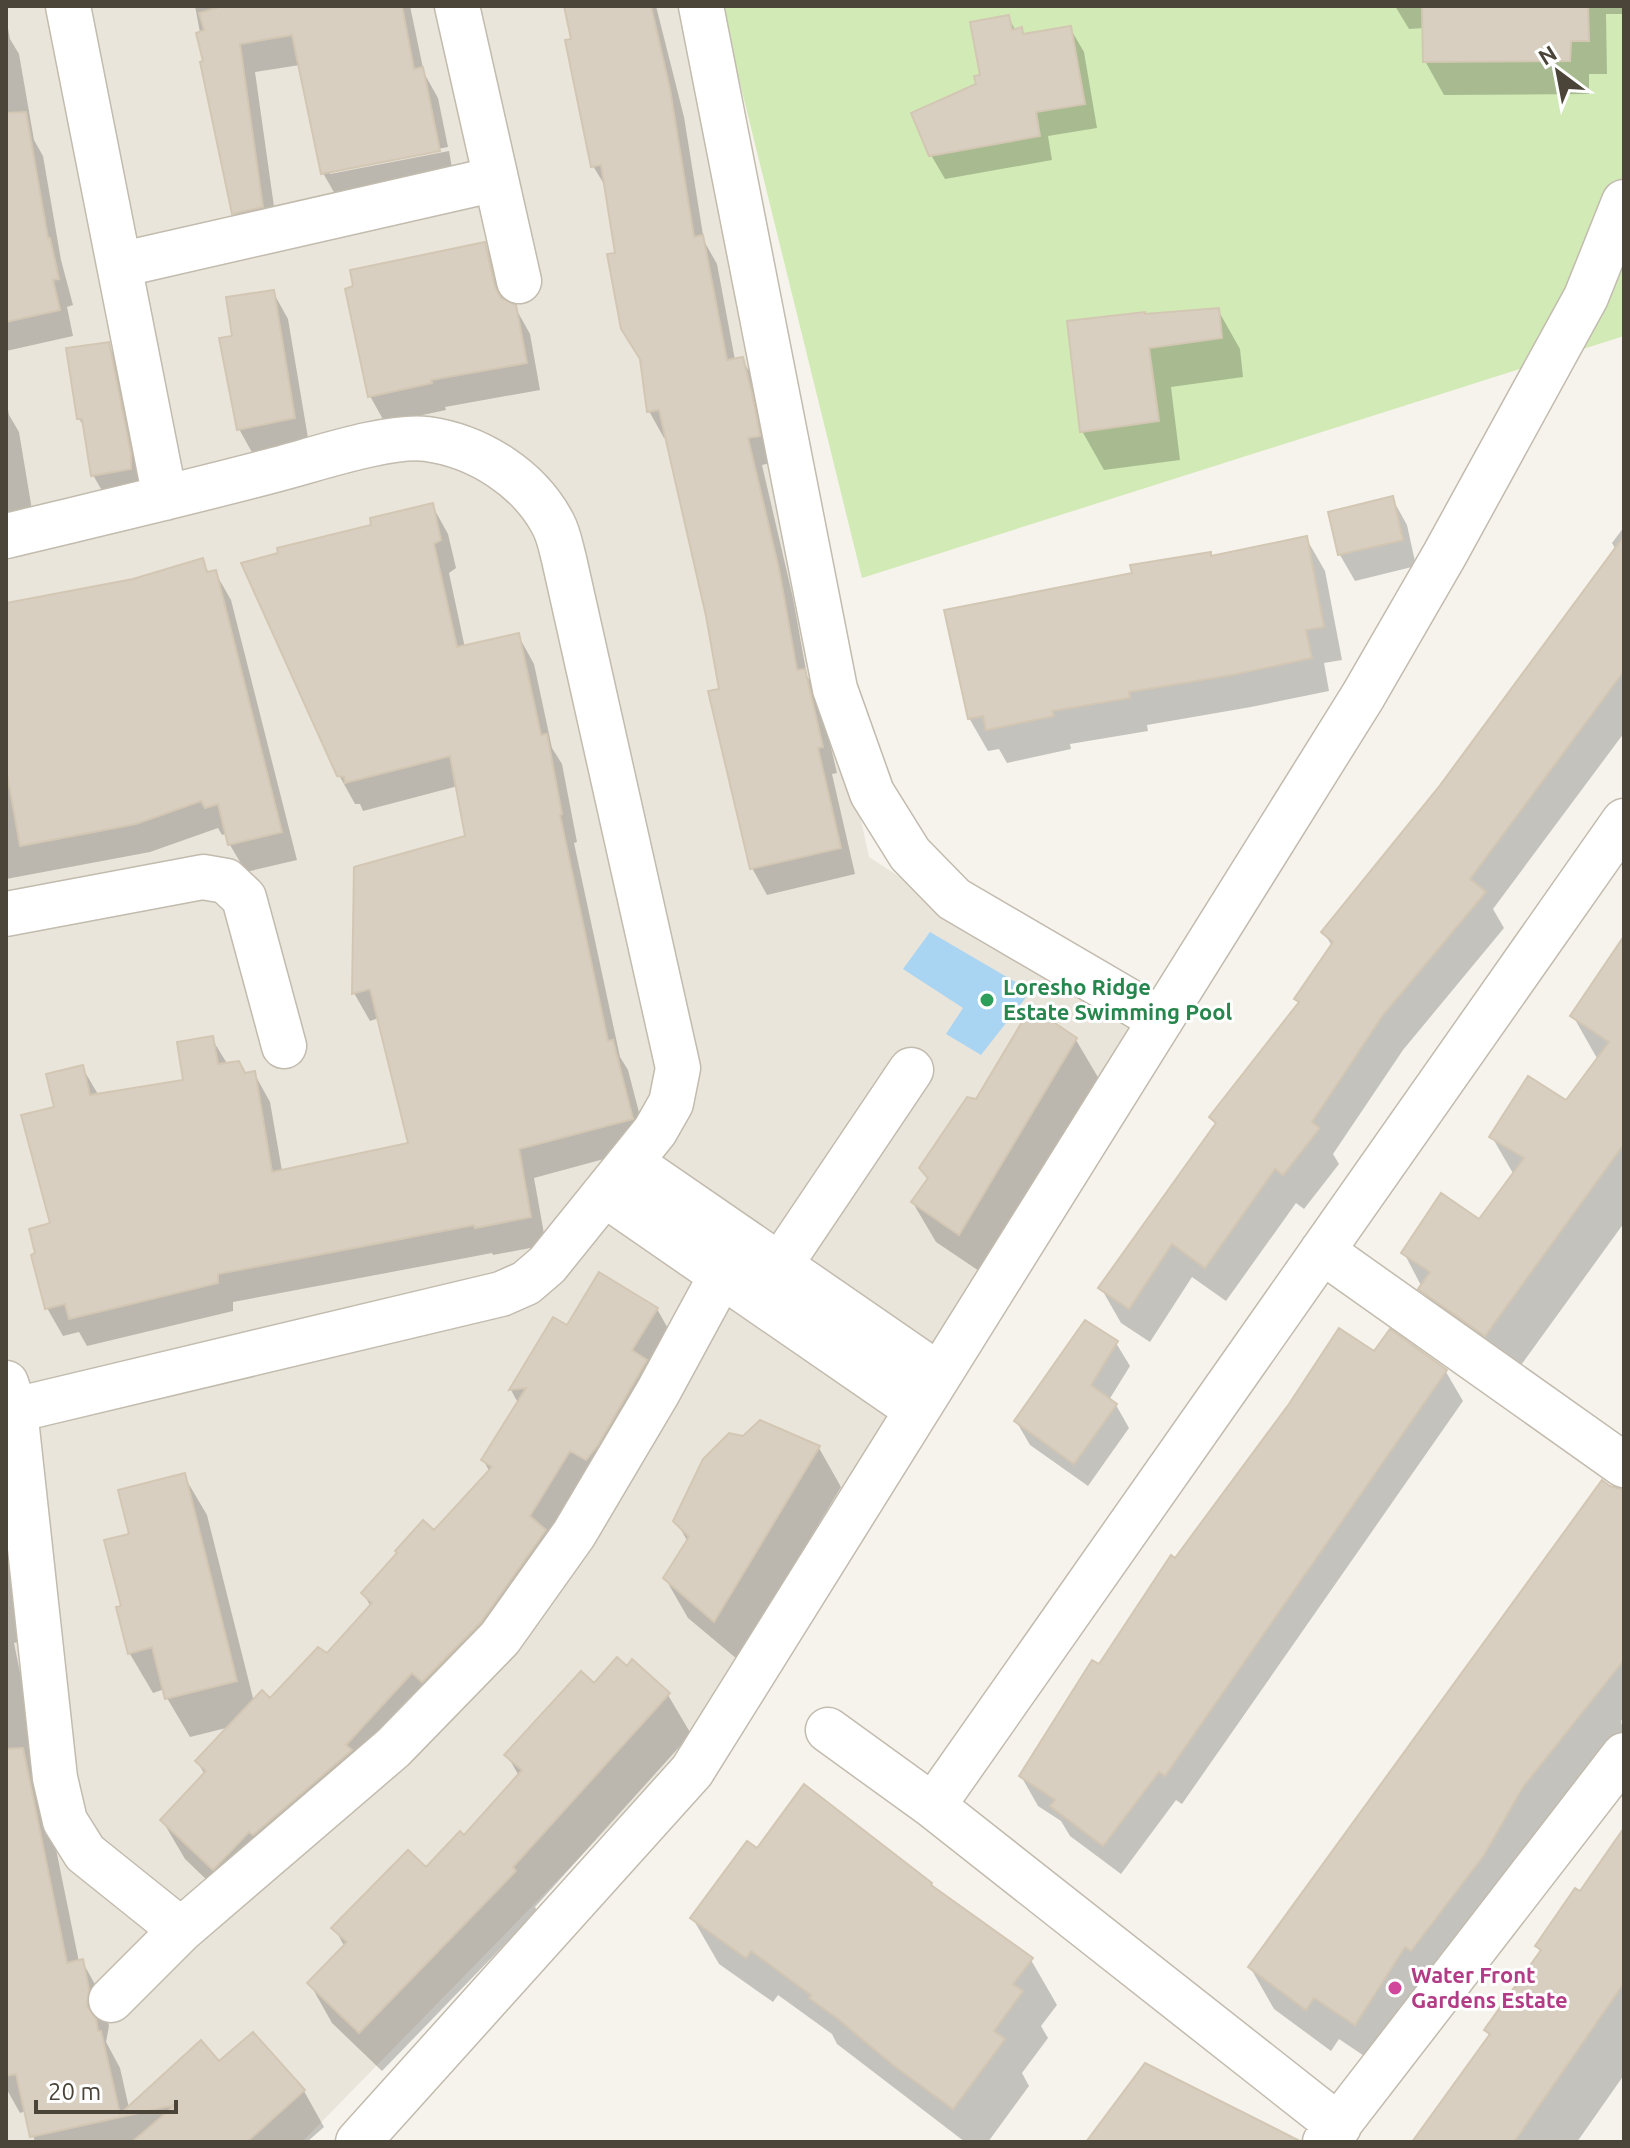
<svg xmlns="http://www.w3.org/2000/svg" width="1630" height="2148" viewBox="0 0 1630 2148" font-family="Ubuntu,sans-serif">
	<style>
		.residential { fill: #eae5da }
		.green { fill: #d2eab5 }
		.water { fill: #a9d4f2 }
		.shadow { fill: #0003 }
		.building { fill: #d8cfc1; stroke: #d3c7b4; stroke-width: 2 }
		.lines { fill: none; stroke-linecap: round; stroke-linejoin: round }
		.minor-casing { stroke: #c2bbae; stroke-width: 47 }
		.minor { stroke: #fff; stroke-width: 44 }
		.leisure-dot { fill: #2e9e5b; stroke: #fff; stroke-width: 3 }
		.hotel-dot { fill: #d1479c; stroke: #fff; stroke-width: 3 }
		.labels { text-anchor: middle; stroke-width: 6; stroke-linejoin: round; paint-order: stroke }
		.leisure-label { font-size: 22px; font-weight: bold; fill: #27864d; stroke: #fff; text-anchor: start }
		.hotel-label { font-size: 22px; font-weight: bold; fill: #b23c85; stroke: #fff; text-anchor: start }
	</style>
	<rect width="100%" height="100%" fill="#f6f3ec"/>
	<path class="residential" d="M6 6H685L869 857 1130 1026 865 1461 682 1753 302 2142H6Z"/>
	<path class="green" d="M721 6H1624V336L862 578Z"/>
	<path class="water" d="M930 932 1031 991 981 1055 946 1034 963 1008 903 969Z"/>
	<path class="shadow" d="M195 6H410L424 73 438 98 448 147 330 170V174L449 151 454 179 339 201 323 173 300 65 255 72 278 235 250 241 234 213Z
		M566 6H656L684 117 704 241 717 264 735 360 742 359 757 385 774 462 762 465 793 598 807 676 819 697 837 773 832 774 855 874 767 895 752 868 708 615 668 437 664 438 649 411 642 361 617 254 607 189 593 166Z
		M1395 6H1624V14H1606L1607 74H1589V94L1444 95 1425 61 1424 28 1409 29Z
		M1008 17 1016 31 1021 30 1025 36 1070 28 1084 52 1097 128 1048 136 1052 160 945 179 931 155 978 85Z
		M6 18 10 39 19 54 34 140 43 156 61 260 73 305 67 307 73 336 6 351Z
		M484 244 499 270 506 303 515 307 530 334 540 390 445 407 446 410 385 423 370 396Z
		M273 292 288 319 309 444 254 456 239 429 234 337Z
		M1218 310 1240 349 1243 377 1171 387 1180 460 1104 470 1082 431 1069 323Z
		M108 344 123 370 145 483 108 501 93 475 86 429 79 419Z
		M6 399 9 415 19 432 33 516 6 521Z
		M1392 498 1407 525 1416 566 1355 581 1340 555 1330 513Z
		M432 505 448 534 456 568 449 573 465 648 518 635 534 664 552 748 562 764 577 842 574 843 620 1057 628 1070 648 1147 534 1178 546 1245 493 1255 492 1253 233 1302V1311L87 1346 79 1332 63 1336 47 1308 57 1108 82 1067 99 1096 185 1082 212 1039 228 1065 245 1075 254 1073 270 1102 282 1171 410 1145 379 1018 370 1021 354 993 468 837 458 786 363 811 360 804H355L339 775 374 526Z
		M1624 527V733L1493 909 1504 928 1403 1050 1333 1154 1339 1164 1304 1209 1296 1203 1226 1301 1192 1277 1150 1342 1121 1323 1101 1288 1216 1126 1211 1117 1300 1004 1297 999 1332 946 1324 933 1439 789 1616 550 1612 543Z
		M1306 538 1325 571 1342 660 1324 663 1329 691 1251 707 1147 725 1148 731 1070 744 1071 749 1007 763 999 749 988 751 969 718 1134 575Z
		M202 561 209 574 215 572 231 600 297 860 246 872 230 845 228 833 222 835 218 828 150 852 6 879V623Z
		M1624 967V1223L1511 1379 1446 1333 1404 1253 1480 1221 1514 1175 1492 1137 1567 1103 1598 1060 1573 1016Z
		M1032 1010 1076 1040 1099 1079 982 1273 936 1242 913 1203 928 1181 921 1168 977 1101Z
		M657 1309 679 1348 555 1550 236 1908 185 1859 162 1820 205 1775 197 1761 230 1727 190 1737 167 1698 165 1689 153 1693 130 1654 119 1609 123 1608 131 1535 184 1476 207 1515 254 1702 270 1701 327 1655 371 1607 363 1593 434 1533 490 1472 483 1460 518 1403 511 1390 554 1320 567 1328Z
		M1116 1343 1130 1366 1109 1400 1116 1405 1129 1428 1088 1486 1030 1445 1016 1421Z
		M1375 1354 1446 1372 1463 1401 1182 1804 1176 1800 1121 1874 1070 1836 1061 1821 1038 1806 1021 1776 1099 1667Z
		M819 1448 841 1487 737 1659 688 1618 665 1578 688 1542 676 1521Z
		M1622 1492 1624 1717 1621 1721 1624 1733 1547 1830 1379 2066 1339 2039 1331 2051 1274 2009 1250 1967Z
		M6 1537 29 1639 14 1643 79 1962 82 1961 102 1997 109 2026 106 2042 120 2068 129 2108 219 2064 304 2091 324 2127 307 2142H35L26 2111 20 2113 6 2088Z
		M668 1695 691 1734 535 1907 537 1911 382 2071 332 2023 310 1984 345 1947 334 1928 426 1870 464 1838 519 1776 507 1755Z
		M1624 1831V2075L1577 2142H1414L1490 2037 1486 2030 1541 1953 1537 1946 1580 1894Z
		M758 1851 931 1884 935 1890 1031 1960 1057 2005 1041 2026 1048 2038 1022 2073 1029 2086 988 2142H965L837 2044 832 2034 778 1995 773 2002 719 1964 693 1919Z"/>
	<path class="building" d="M223 6H402L414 69 423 67 440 151 321 174 292 35 240 44 263 207 232 214 200 62 203 61 196 33 204 30 199 13Z
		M564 6H651L670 89 694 237 703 235 727 360 743 357 753 398 760 436 748 438 779 569 797 670 805 669 823 747 818 748 841 848 750 869 708 691 719 689 706 616 659 410 647 412 640 359 621 329 607 254 615 253 601 165 591 167 565 40 571 39Z
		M1422 6H1588L1589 41H1571L1570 61 1423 62Z
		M1009 15 1012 30 1022 27 1023 34 1071 26 1085 104 1036 112 1040 136 929 156 911 113 976 84 974 76 980 75 970 22Z
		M26 112 48 238H50L59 279 53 280 60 310 6 322V113Z
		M485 242 495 287 501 298 516 305 527 363 431 380 432 383 368 397 345 289 353 286 350 270Z
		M274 290 295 418 237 430 219 338 232 336 226 297Z
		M1219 308 1222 338 1149 348 1159 421 1080 432 1067 321 1145 312V314Z
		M109 342 131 454V469L91 476 82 419H77L66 348Z
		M1393 496 1403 540 1338 555 1328 512Z
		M433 503 441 540 434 544 457 647 519 633 541 735 547 734 562 814 560 815 608 1041 613 1040 633 1119 519 1149 531 1217 475 1228 474 1225 218 1274V1283L69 1319 65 1304 45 1309 31 1255 35 1253 29 1229 50 1223 21 1115 54 1107 46 1074 83 1065 90 1095 183 1080 177 1042 213 1036 218 1064 239 1061 245 1073 255 1071 272 1172 408 1143 370 989 352 994 354 867 465 836 450 756 345 783 344 777 337 776 241 563 278 553 277 548 371 525 370 518Z
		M1307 536 1324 627 1306 630 1312 658 1232 675 1129 692 1130 698 1052 711 1054 716 986 730 983 716 968 719 944 610 1132 573 1130 565 1211 552V556Z
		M1624 536V671L1470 879 1486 892 1383 1015 1312 1122 1320 1128 1283 1175 1275 1169 1205 1268 1172 1244 1129 1309 1098 1288 1216 1123 1209 1117 1299 1002 1294 999 1333 942 1321 932 1438 788Z
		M203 558 207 572 216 570 282 832 228 845 218 804 205 808 201 801 136 824 20 846 6 768V603L133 579Z
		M1624 936V1144L1485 1336 1418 1289 1430 1272 1401 1253 1441 1193 1479 1219 1524 1158 1489 1137 1528 1076 1566 1100 1609 1042 1570 1016Z
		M1031 1007 1077 1038 959 1235 911 1202 928 1178 919 1168 967 1097 976 1099Z
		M599 1272 658 1308 632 1350 647 1360 598 1445 586 1460 570 1451 530 1516 546 1530 481 1622 422 1682 412 1673 346 1745 352 1750 253 1835 249 1832 213 1870 160 1820 206 1771 195 1761 262 1690 270 1698 318 1647 327 1653 372 1603 361 1593 397 1553 395 1551 423 1520 434 1530 492 1467 481 1460 526 1388 509 1390 553 1317 567 1325Z
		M1085 1320 1118 1341 1091 1385 1117 1404 1074 1464 1014 1421Z
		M1339 1328 1374 1351 1390 1329 1447 1370 1165 1776 1159 1772 1103 1846 1050 1806 1055 1800 1019 1776 1092 1660 1099 1664 1171 1555 1175 1558 1289 1404Z
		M760 1420 820 1446 714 1622 663 1578 689 1537 673 1521 703 1459 729 1433 743 1436Z
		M185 1473 237 1681 165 1699 152 1647 128 1654 116 1607 121 1606 104 1540 129 1534 118 1490Z
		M1602 1480 1610 1486 1624 1490V1660L1523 1787 1484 1855 1411 1951 1405 1947 1355 2025 1314 1998 1306 2010 1248 1967Z
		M617 1657 627 1666 632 1659 670 1693 513 1867 516 1871 359 2033 307 1983 347 1942 331 1928 408 1850 426 1867 460 1831 464 1835 522 1770 504 1755 581 1671 594 1683Z
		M23 1748 67 1963 83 1959 89 1989 87 2006 96 2019 98 2031H101L120 2114 201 2040 219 2061 253 2032 305 2090 247 2142H132L175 2105 30 2137 16 2074 6 2076V1749Z
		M804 1784 932 1883 931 1885 1033 1958 1013 1984 1023 1991 994 2031 1005 2039 953 2109 893 2065 838 2019 809 1998 811 1995 751 1951 746 1958 690 1918 747 1841 757 1848Z
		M1624 1828V1983L1514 2142H1412L1490 2034 1484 2030 1541 1950 1535 1946 1575 1888 1580 1891Z
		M1145 2063 1300 2141 1301 2142H1086Z"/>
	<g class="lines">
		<defs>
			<path id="minor" d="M68 6 165 498
				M457 6 519 281
				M701 6 835 689 872 793 910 854 954 899 1161 1020
				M119 265 496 179
				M6 536C97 514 188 493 278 469 316 459 390 434 427 439 478 446 529 478 553 524 559 535 561 548 564 559L678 1068 671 1103 655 1131 547 1265 526 1283 501 1294 15 1410
				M6 914 203 877 226 881 244 898 284 1046
				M630 1162 939 1375
				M604 1194 917 1410
				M1322 1251 1624 1465
				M780 1265 911 1070
				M6 1383 15 1410 55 1778 65 1821 85 1853 181 1930
				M828 1730 933 1806 1339 2126
				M933 1806 1624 821
				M111 2000 181 1930 393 1748 500 1638 574 1534 658 1392 722 1274
				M358 2142 692 1771 1363 696 1445 554 1586 297 1624 202
				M1325 2142 1624 1755"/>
		</defs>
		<use href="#minor" class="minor-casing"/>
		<use href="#minor" class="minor"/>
	</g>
	<circle class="leisure-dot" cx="987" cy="1000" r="8"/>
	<circle class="hotel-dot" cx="1395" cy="1988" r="8"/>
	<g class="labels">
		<g class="leisure-label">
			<text x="1003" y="995">Loresho Ridge<tspan x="1003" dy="25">Estate Swimming Pool</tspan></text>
		</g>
		<g class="hotel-label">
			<text x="1411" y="1983">Water Front<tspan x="1411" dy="25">Gardens Estate</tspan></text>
		</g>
	</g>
	<rect width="1630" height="2148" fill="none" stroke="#4b4439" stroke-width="16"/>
	<g transform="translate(1558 72) rotate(328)" stroke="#ffffff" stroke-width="6" paint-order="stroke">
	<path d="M0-6L14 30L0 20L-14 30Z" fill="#4b4439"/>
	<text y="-12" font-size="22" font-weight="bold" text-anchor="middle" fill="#4b4439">N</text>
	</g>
	<path d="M36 2100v12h140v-12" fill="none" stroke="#4b4439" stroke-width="4"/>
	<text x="48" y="2100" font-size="24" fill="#4b4439" stroke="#ffffff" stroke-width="6" paint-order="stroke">20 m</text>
</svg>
